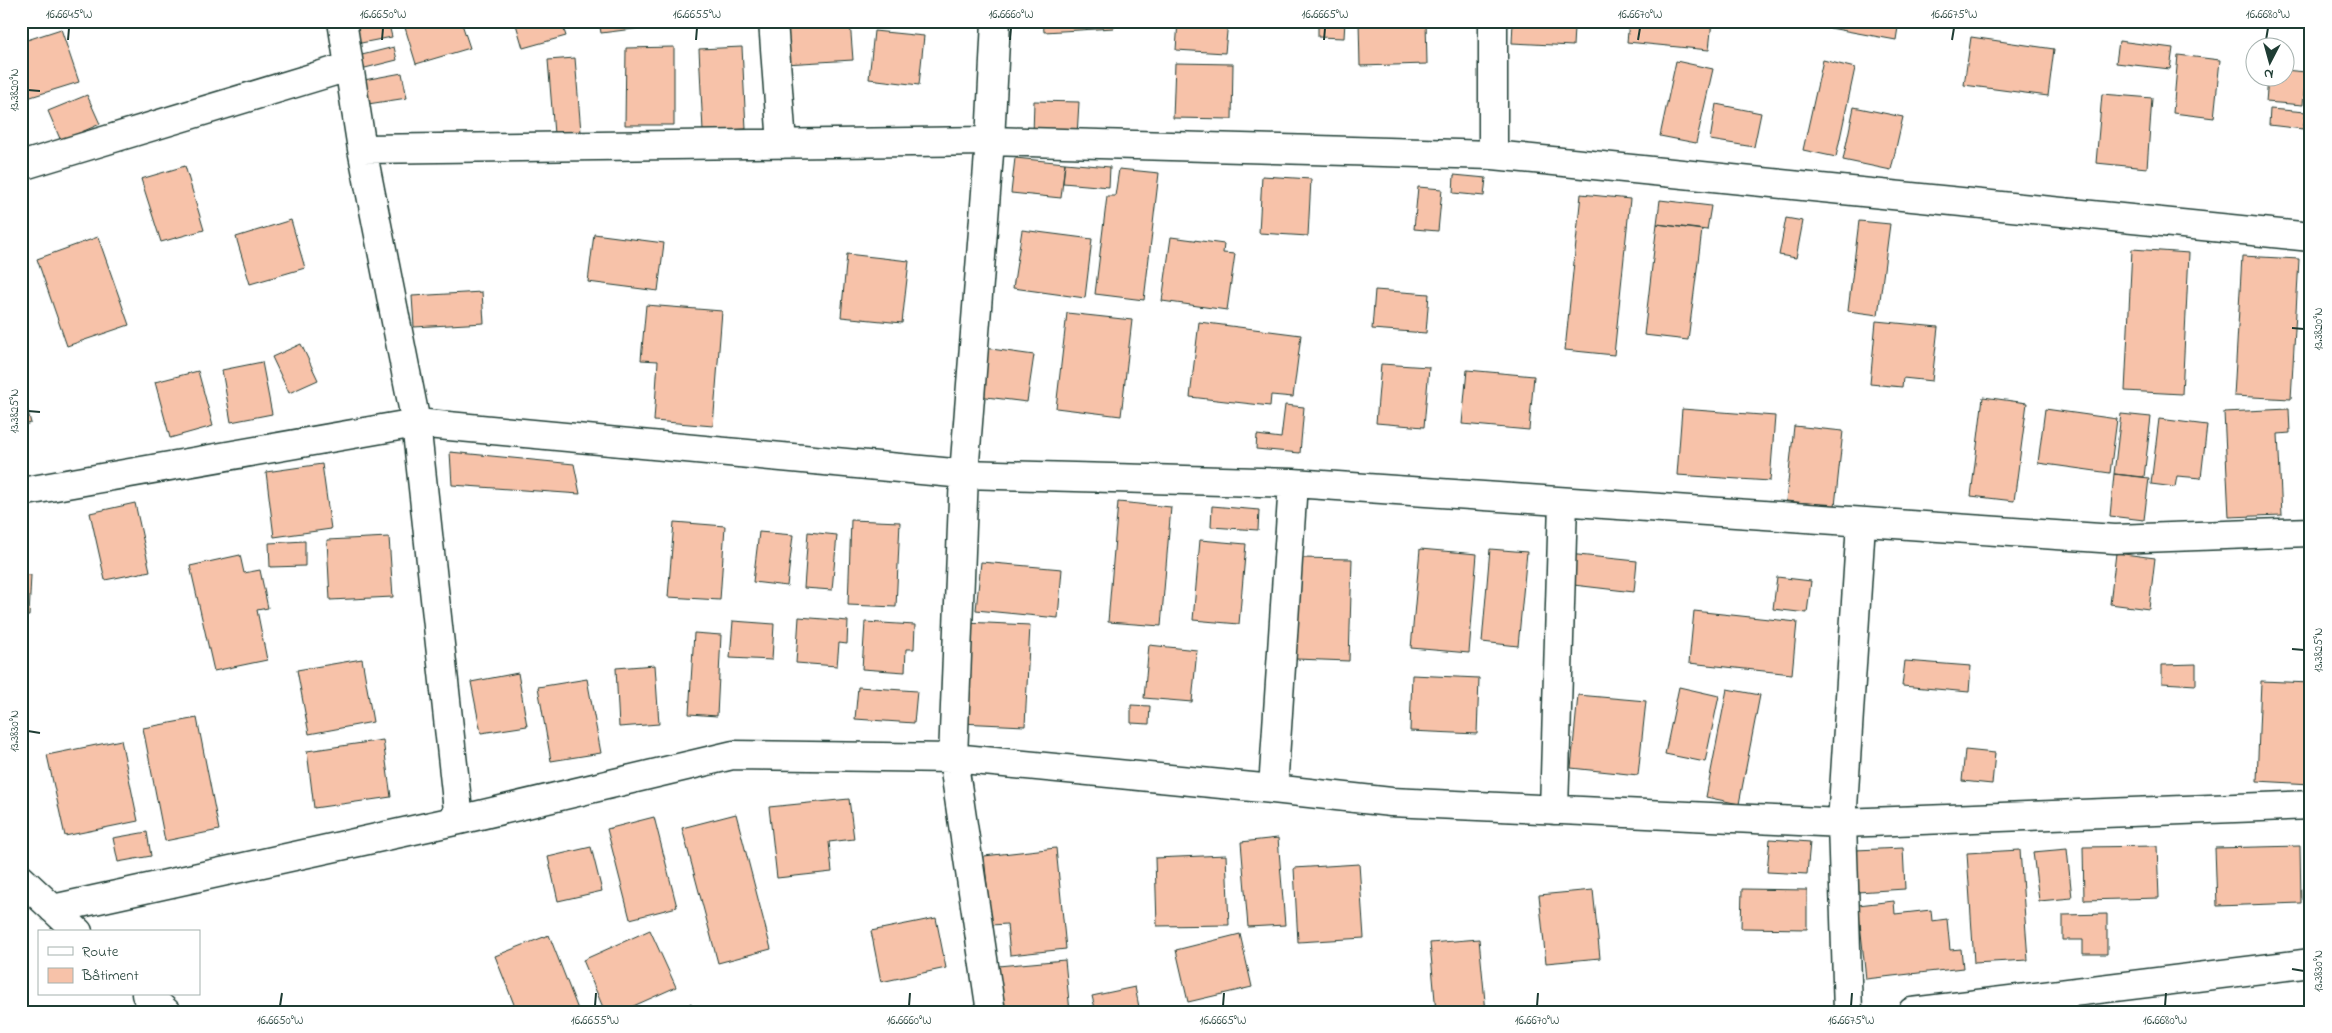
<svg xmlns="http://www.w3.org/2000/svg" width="2332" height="1033" viewBox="0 0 2332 1033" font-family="'Indie Flower',sans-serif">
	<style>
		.building { fill: #f7c2a9; stroke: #1f3d34 }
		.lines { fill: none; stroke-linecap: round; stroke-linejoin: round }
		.minor-casing { stroke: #1f3d34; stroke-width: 31 }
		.minor { stroke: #fff; stroke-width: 28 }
		.ticks { fill: none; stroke: #1f3d34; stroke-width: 2 }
		.neatline { fill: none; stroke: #1f3d34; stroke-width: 2 }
		.ticks-label { font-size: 12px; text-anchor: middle; fill: #1f3d34 }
	</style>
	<rect width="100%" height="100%" fill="#fff"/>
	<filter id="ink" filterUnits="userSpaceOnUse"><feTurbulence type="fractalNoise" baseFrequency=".02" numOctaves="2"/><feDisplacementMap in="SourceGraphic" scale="10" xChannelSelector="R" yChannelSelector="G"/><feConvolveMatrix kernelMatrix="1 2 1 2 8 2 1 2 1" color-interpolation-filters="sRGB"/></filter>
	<g filter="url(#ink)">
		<path class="building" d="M352 21H388L392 37 356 44Z
			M403 21H461L470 48 416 64Z
			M515 21H561L566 36 523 48Z
			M599 21H681V23L601 33Z
			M781 21H850L853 60 785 64Z
			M1043 21H1113L1114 28 1044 32Z
			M1178 21H1228L1225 53 1176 50Z
			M1318 21H1345L1344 38 1318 37Z
			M1359 21H1426L1427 64 1360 66Z
			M1513 21H1549V27L1574 28 1573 46 1512 43Z
			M1629 21H1712L1709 50 1627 42Z
			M1831 21H1899L1896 40 1830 28Z
			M61 29 79 82 21 100V42Z
			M874 31 924 36 919 85 869 79Z
			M1971 37 2054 49 2048 96 1964 85Z
			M2119 41 2173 48 2170 69 2116 63Z
			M394 47 397 60 361 69 358 56Z
			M674 47V125H625L626 48Z
			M742 47 746 129 703 131 699 49Z
			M2178 55 2220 60 2214 118 2173 113Z
			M575 58 581 132 554 134 548 60Z
			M1823 60 1855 68 1836 157 1803 150Z
			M1676 61 1713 69 1696 143 1660 136Z
			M1175 63 1233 64 1232 119 1173 118Z
			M2284 70 2306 72 2303 105 2266 102 2268 78H2284Z
			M402 73 407 98 368 104 364 80Z
			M2102 94 2152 98 2147 168 2096 163Z
			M87 95 100 124 61 141 48 111Z
			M1034 101 1079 102 1077 136 1033 135Z
			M1716 104 1761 113 1754 147 1710 140Z
			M1854 107 1903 117 1891 170 1843 160Z
			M2270 109 2306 112 2303 129 2269 125Z
			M1015 158 1065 163 1061 198 1011 193Z
			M1065 163 1110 167 1109 187 1063 183Z
			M185 166 204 230 161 242 141 179Z
			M1119 169 1159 173 1144 300 1095 294 1107 196H1115Z
			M1454 175 1486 178 1484 196 1453 193Z
			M1262 176 1311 179 1308 236 1259 233Z
			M1418 187 1442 189 1438 231 1414 229Z
			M1581 194 1630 199 1614 355 1565 350Z
			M1660 200 1711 206 1707 230 1657 224Z
			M1786 218 1803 221 1796 258 1779 255Z
			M291 220 305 268 250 284 236 237Z
			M1859 221 1890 224 1878 315 1848 311Z
			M1657 224 1702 230 1688 340 1644 335Z
			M1022 230 1092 239 1085 298 1013 288Z
			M594 234 664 243 658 291 588 282Z
			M98 237 129 325 67 346 37 259Z
			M1171 237 1224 244 1223 253 1235 254 1227 310 1162 301Z
			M2132 249 2189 253 2182 394 2125 391Z
			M847 254 909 261 902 323 841 317Z
			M2242 256 2299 259 2291 399 2234 396Z
			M1375 290 1429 294 1426 333 1372 329Z
			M482 292 484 323 414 327 412 296Z
			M646 305 722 311 713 426 654 421 658 361 641 360Z
			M1067 313 1132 320 1121 416 1056 408Z
			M1876 321 1938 327 1932 381 1903 378 1902 387 1870 384Z
			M1199 322 1301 335 1293 397 1271 395 1270 406 1190 397Z
			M301 344 318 380 289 393 272 357Z
			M984 348 1034 355 1027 402 978 396Z
			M262 362 272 414 231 422 222 370Z
			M1381 364 1429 367 1424 427 1376 423Z
			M1467 370 1534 376 1529 430 1462 424Z
			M198 371 213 426 170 438 155 382Z
			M21 386 31 423 21 426Z
			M1983 397 2027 403 2014 501 1971 496Z
			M1285 405 1304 407 1300 453 1256 449 1257 435 1281 438Z
			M1682 409 1775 416 1770 481 1677 475Z
			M2045 409 2117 419 2110 473 2038 463Z
			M2289 409 2290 433 2278 434 2282 515 2229 517 2224 412Z
			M2121 414 2151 417 2144 477 2114 474Z
			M2159 419 2207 425 2201 478 2177 476 2175 487 2151 484Z
			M1794 426 1843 431 1835 506 1786 501Z
			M450 452 574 464 580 494 452 485Z
			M322 464 331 529 274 537 266 472Z
			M2114 474 2149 478 2144 520 2110 516Z
			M1118 502 1171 507 1161 626 1108 622Z
			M135 503 150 571 105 580 90 513Z
			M1212 506 1259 510 1258 530 1211 527Z
			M851 520 900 522 896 607 848 605Z
			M674 522 725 526 720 600 668 597Z
			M759 532 793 535 787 586 753 582Z
			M808 532 837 535 832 590 804 588Z
			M389 537 393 597 330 600 327 540Z
			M1200 540 1246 544 1239 624 1193 620Z
			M305 541V566L270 567 269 543Z
			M1420 549 1477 554 1469 653 1411 648Z
			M1490 549 1527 552 1518 646 1482 642Z
			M2116 553 2155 558 2149 609 2110 604Z
			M1568 554 1637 561 1634 592 1565 584Z
			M240 555 244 573 260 570 268 608 257 610 267 660 214 671 190 566Z
			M1299 558 1352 559 1349 661 1296 659Z
			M981 562 1062 569 1058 618 976 610Z
			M21 574 31 575 29 616H21Z
			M1777 577 1811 581 1807 613 1773 609Z
			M1694 611 1797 622 1792 674 1689 663Z
			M799 617 848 621 847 644 839 643 837 666 796 663Z
			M733 621 774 624 772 660 730 658Z
			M865 622 915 625 914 649H906L905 672 862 669Z
			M965 622 1030 625 1025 726 960 723Z
			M694 633 721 635 717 716 689 714Z
			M1149 645 1197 650 1192 702 1144 698Z
			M362 659 373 722 309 734 297 670Z
			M1905 661 1971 666 1969 692 1902 686Z
			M2196 664V685L2162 683V665Z
			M655 665 659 724 619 727 616 668Z
			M518 673 527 726 481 733 471 682Z
			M1412 675 1479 678 1477 734 1410 731Z
			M587 679 601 753 551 761 538 687Z
			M2261 681 2311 683V784L2257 781Z
			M858 687 917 691 914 723 855 719Z
			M1679 687 1719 696 1705 762 1665 754Z
			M1727 689 1760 695 1739 804 1706 797Z
			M1578 695 1646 701 1638 775 1571 768Z
			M1131 705 1150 706 1149 724 1131 723Z
			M197 718 219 830 165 841 143 728Z
			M121 740 138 821 65 836 47 755Z
			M383 740 391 797 314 808 307 751Z
			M1965 750 1995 753 1992 784 1962 781Z
			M849 799 854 839 829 842 832 872 777 878 769 807Z
			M736 814 771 949 718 963 682 828Z
			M654 817 677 907 630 919 607 829Z
			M147 832 151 856 118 862 113 838Z
			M1278 838 1285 925 1248 927 1241 842Z
			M1770 839 1810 842 1807 874 1767 872Z
			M2157 846 2159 898 2084 900 2083 847Z
			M2300 846 2301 903 2217 906 2215 848Z
			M591 847 602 891 558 901 548 857Z
			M1056 848 1066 949 1010 955 1007 924 991 925 984 856Z
			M1903 848 1905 889 1857 892 1855 850Z
			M2067 849 2072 898 2039 901 2033 852Z
			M2020 850 2028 960 1974 963 1967 853Z
			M1226 855 1229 925 1157 926 1155 858Z
			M1359 864 1364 938 1298 942 1294 868Z
			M1742 889 1807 890V929L1741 928Z
			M1593 890 1600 958 1546 963 1539 895Z
			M1894 901 1895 914 1931 910 1932 921 1947 919 1950 950 1961 949 1963 968 1866 979 1858 905Z
			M2107 914V954H2083V940H2063V915Z
			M936 918 946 968 881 982 871 931Z
			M650 930 676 987 620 1012H605L583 960Z
			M1240 934 1252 987 1188 1002 1176 950Z
			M549 935 579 1012H517L495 956Z
			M1479 939 1486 1012H1436L1430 943Z
			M1065 960 1070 1012H1001L998 966Z
			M1135 987 1140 1012H1096L1092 996Z
			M691 1003 697 1012H678Z"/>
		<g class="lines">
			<defs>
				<path id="minor" d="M342 21 362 149 416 423 459 820
					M773 21 782 144
					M996 21 990 141 964 474 953 758 1273 789 1391 802 1842 823 2311 805
					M362 149 990 141 1493 155 2311 237
					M1493 155V21
					M21 166 348 67
					M21 492 416 423 964 474 1293 483 2115 539 2311 532
					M1273 789 1293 483
					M1554 810 1563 502
					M21 879 78 932
					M53 909 459 820 733 755 953 758 991 1012
					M146 994 166 1012
					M1848 1012 1842 823 1861 523
					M1912 1012 2311 963"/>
			</defs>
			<use href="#minor" class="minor-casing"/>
			<use href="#minor" class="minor"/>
		</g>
	</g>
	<path class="ticks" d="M68 40 69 28M382 40 383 28M696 40 697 28M1010 40 1011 28M1324 40 1325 28M1638 40 1640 28M1952 40 1954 28M2266 40 2268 28M28 90 40 91M2292 328 2304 329M28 411 40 412M2292 649 2304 650M28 731 40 733M2292 969 2304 971M280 1006 282 993M595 1006 596 993M909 1006 910 993M1223 1006 1224 993M1537 1006 1538 993M1851 1006 1852 993M2165 1006 2166 993"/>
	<rect width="2332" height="1033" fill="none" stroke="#fff" stroke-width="55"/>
	<rect x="38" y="930" width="162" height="65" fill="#ffffff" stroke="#a5b1ae"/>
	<rect x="48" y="947" width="25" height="8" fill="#ffffff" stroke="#a5b1ae"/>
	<text x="82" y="956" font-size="15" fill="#1f3d34">Route</text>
	<rect x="48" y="968" width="25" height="15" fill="#f7c2a9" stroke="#a5b1ae"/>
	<text x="82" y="980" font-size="15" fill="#1f3d34">Bâtiment</text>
	<g transform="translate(2270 62) rotate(186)"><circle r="24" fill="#ffffff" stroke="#a5b1ae"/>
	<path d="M0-4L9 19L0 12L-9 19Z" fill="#1f3d34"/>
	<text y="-8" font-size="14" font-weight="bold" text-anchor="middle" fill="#1f3d34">N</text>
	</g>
	<rect x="28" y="28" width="2276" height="978" class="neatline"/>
	<g class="ticks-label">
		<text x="69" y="18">16.6645°W</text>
		<text x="383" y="18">16.6650°W</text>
		<text x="697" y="18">16.6655°W</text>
		<text x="1011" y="18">16.6660°W</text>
		<text x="1325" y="18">16.6665°W</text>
		<text x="1640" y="18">16.6670°W</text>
		<text x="1954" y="18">16.6675°W</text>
		<text x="2268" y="18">16.6680°W</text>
		<text transform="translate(14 90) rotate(-90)" y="4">13.3820°N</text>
		<text transform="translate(2318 329) rotate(-90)" y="4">13.3820°N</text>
		<text transform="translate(14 411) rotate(-90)" y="4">13.3825°N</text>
		<text transform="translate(2318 650) rotate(-90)" y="4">13.3825°N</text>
		<text transform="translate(14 731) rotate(-90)" y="4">13.3830°N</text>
		<text transform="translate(2318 971) rotate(-90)" y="4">13.3830°N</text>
		<text x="280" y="1024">16.6650°W</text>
		<text x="595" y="1024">16.6655°W</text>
		<text x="909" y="1024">16.6660°W</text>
		<text x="1223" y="1024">16.6665°W</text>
		<text x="1537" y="1024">16.6670°W</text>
		<text x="1851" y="1024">16.6675°W</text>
		<text x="2165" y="1024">16.6680°W</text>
	</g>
</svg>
